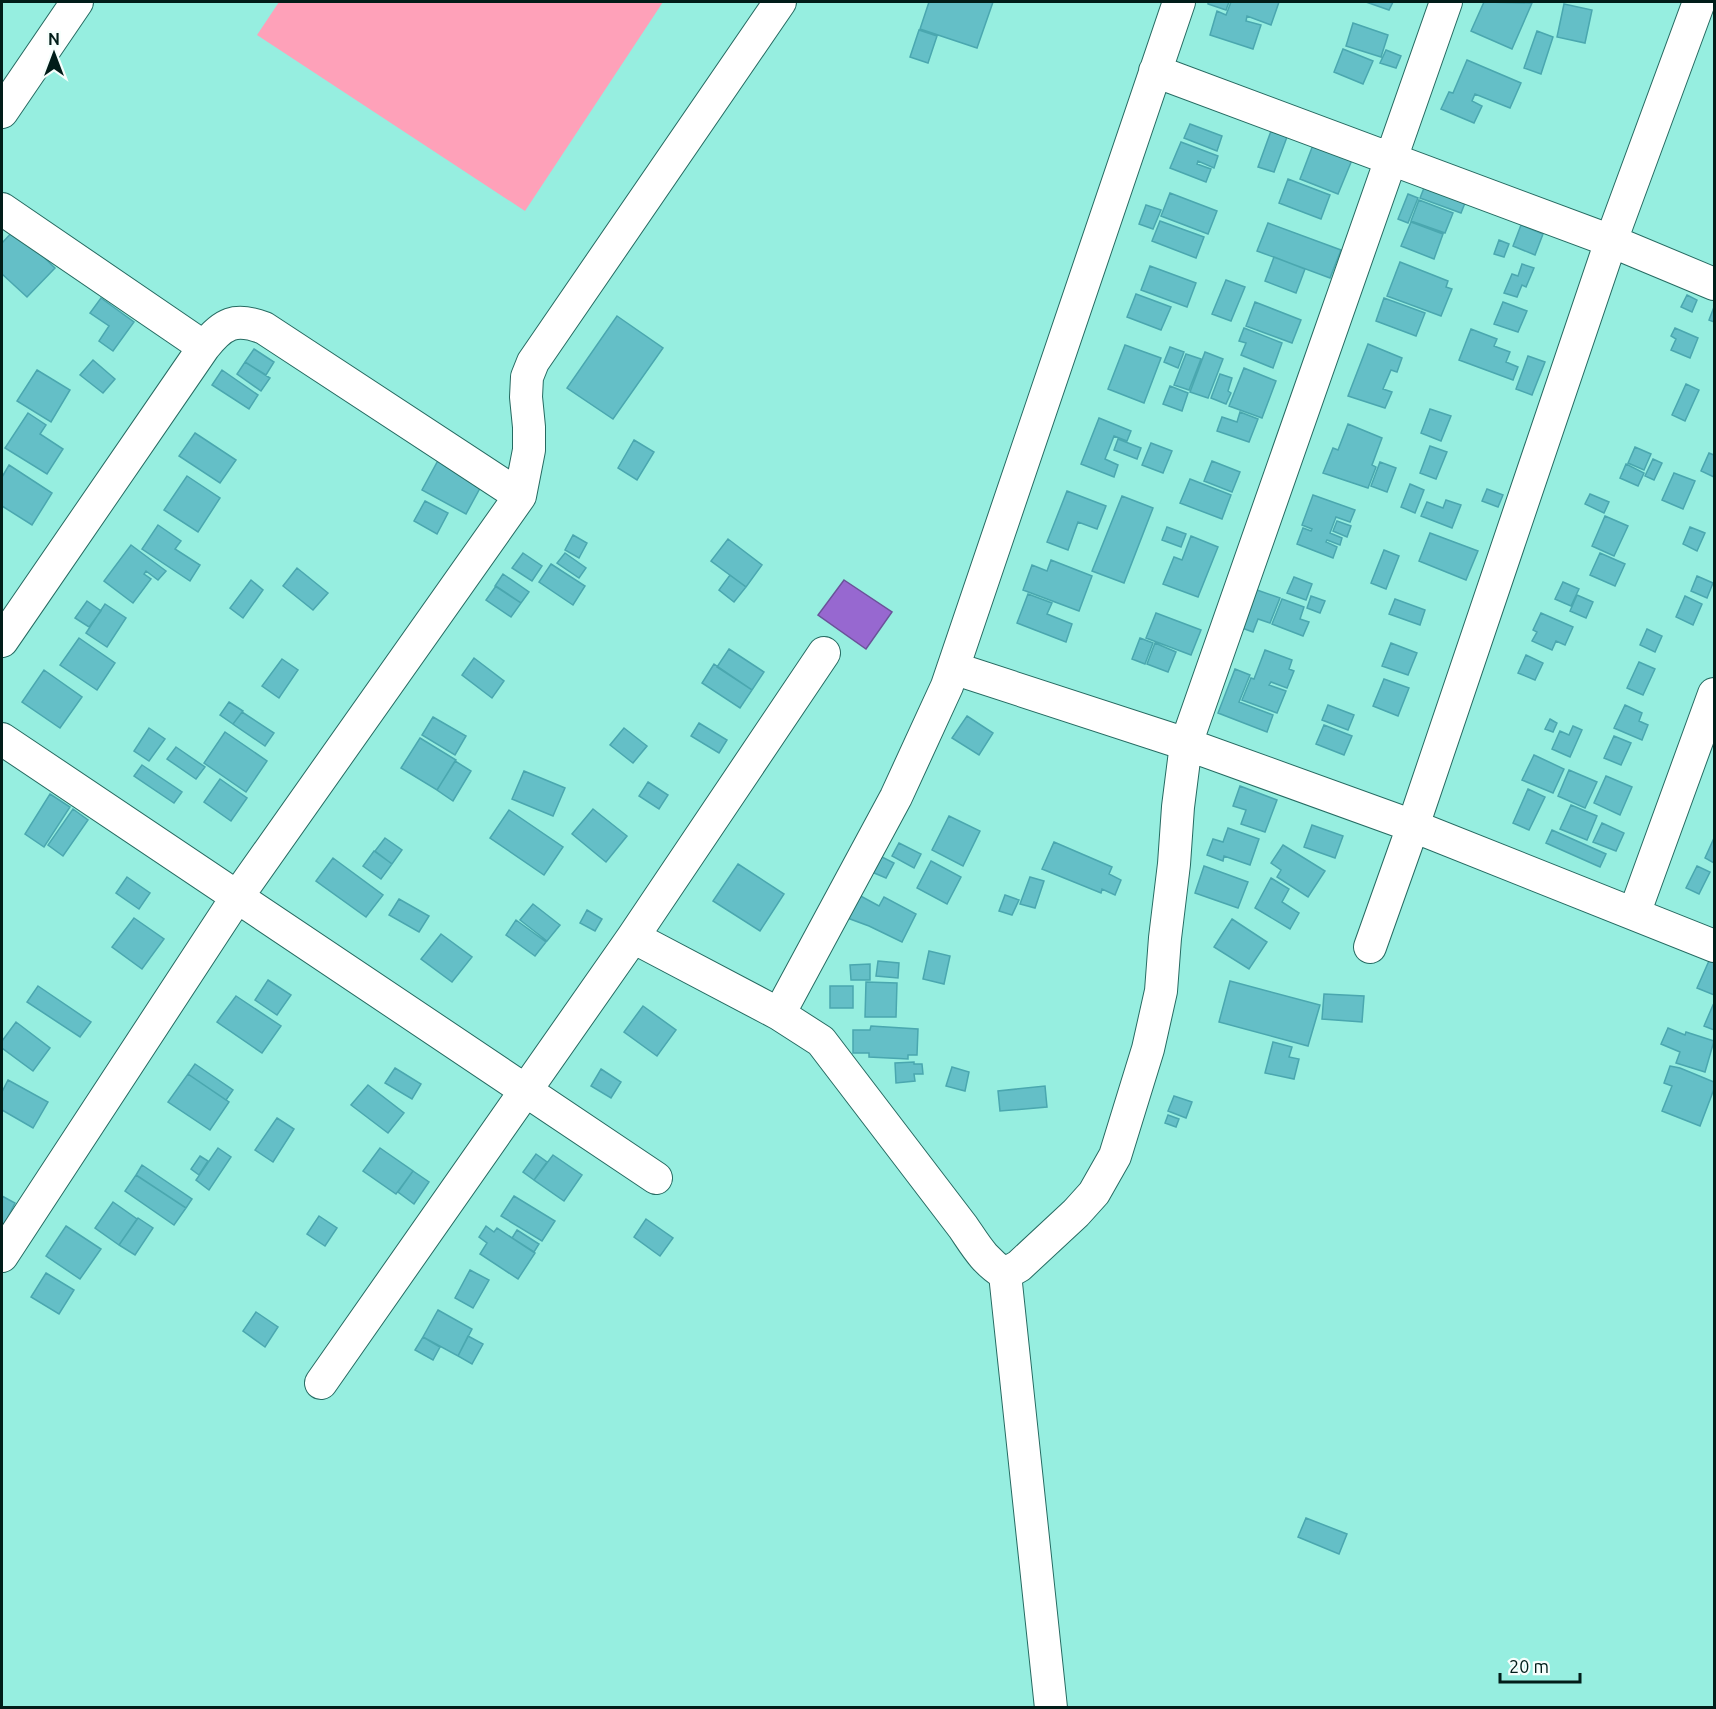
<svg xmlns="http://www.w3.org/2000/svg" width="1716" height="1709" viewBox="0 0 1716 1709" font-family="Ubuntu,sans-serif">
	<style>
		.green { fill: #fea1b9 }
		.water { fill: #9768d0; stroke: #6a5299; stroke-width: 1.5 }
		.building { fill: #64bfc7; stroke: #4aa7af; stroke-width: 1.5 }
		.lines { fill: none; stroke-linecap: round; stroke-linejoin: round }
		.street-casing { stroke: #266b62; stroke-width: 34 }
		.street { stroke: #fff; stroke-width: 32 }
	</style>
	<rect width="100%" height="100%" fill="#96eee0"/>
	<path class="green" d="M279 2H663L525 211 257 35Z"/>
	<path class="water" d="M844 580 892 612 866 649 818 615Z"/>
	<path class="building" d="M929 2H993L977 48 920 29Z
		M1208 2H1229L1226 10 1208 4Z
		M1231 2H1279L1271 25 1247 16 1246 21 1261 25 1253 49 1210 35 1217 11 1226 15Z
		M1366 2H1393L1389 10Z
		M1484 2 1532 3 1512 49 1471 31Z
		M1564 4 1592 10 1585 43 1557 37Z
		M1353 23 1388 35 1381 57 1346 46Z
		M919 30 937 36 928 63 910 57Z
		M1537 31 1553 37 1541 74 1524 68Z
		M1343 49 1373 61 1363 84 1334 72Z
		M1386 50 1401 56 1396 68 1380 63Z
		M1467 60 1521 83 1510 108 1475 94 1472 101 1482 106 1474 123 1441 109 1449 92 1453 93Z
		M1190 124 1222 136 1217 151 1184 138Z
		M1271 131 1287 137 1274 172 1258 167Z
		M1181 142 1218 156 1214 168 1198 161 1197 164 1211 169 1206 182 1170 168Z
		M1313 145 1352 160 1338 194 1300 179Z
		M1288 179 1330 195 1321 219 1279 203Z
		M1426 183 1467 198 1461 213 1420 198Z
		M1170 193 1217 211 1208 234 1161 216Z
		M1408 194 1418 198 1408 223 1398 219Z
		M1419 200 1453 213 1445 233 1411 221Z
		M1146 205 1161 210 1153 229 1139 224Z
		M1160 221 1204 237 1196 258 1152 241Z
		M1411 222 1443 234 1434 259 1401 246Z
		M1268 223 1341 250 1330 278 1257 251Z
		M1521 225 1543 234 1535 255 1513 246Z
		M15 229 55 268 27 297 2 274V243Z
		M1499 240 1509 244 1504 257 1494 254Z
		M1274 257 1305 269 1296 293 1265 281Z
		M1400 262 1448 281 1446 287 1452 289 1441 316 1387 296Z
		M1522 264 1534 268 1526 287 1522 285 1517 297 1504 293 1512 274 1518 276Z
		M1150 266 1196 283 1187 307 1141 290Z
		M1226 280 1245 287 1231 321 1212 314Z
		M1136 294 1171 307 1161 330 1127 317Z
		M1687 295 1697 300 1692 312 1681 307Z
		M101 298 134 322 113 351 99 341 109 326 90 313Z
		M1384 298 1425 313 1416 336 1376 321Z
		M1255 302 1301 320 1292 343 1246 326Z
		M1503 302 1527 311 1518 332 1494 324Z
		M1714 307V322L1709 320Z
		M617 316 663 348 613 419 567 388Z
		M1244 328 1282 343 1273 368 1241 355 1246 343 1239 341Z
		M1675 328 1698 338 1690 358 1671 350 1676 339 1671 336Z
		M1471 329 1497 339 1494 346 1510 352 1506 362 1518 367 1513 380 1459 360Z
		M1368 344 1402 358 1397 372 1391 370 1383 389 1392 392 1385 408 1348 396Z
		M1125 345 1161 358 1144 403 1108 389Z
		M1170 347 1184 352 1178 368 1164 362Z
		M254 349 274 362 266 375 245 362Z
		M1205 352 1223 359 1208 398 1190 392Z
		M1186 354 1201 359 1189 390 1174 385Z
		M1528 356 1545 362 1532 395 1516 389Z
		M93 360 115 379 103 393 80 375Z
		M245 362 270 378 261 391 237 374Z
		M1244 368 1276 381 1262 418 1229 406Z
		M37 370 70 390 51 422 17 401Z
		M222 370 258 395 249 409 212 385Z
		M1220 374 1232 378 1228 391 1231 393 1226 404 1211 398Z
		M1686 384 1699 390 1685 421 1672 415Z
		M1170 386 1188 393 1182 411 1163 404Z
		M1430 409 1451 416 1441 441 1421 433Z
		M1240 412 1258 419 1249 442 1217 431 1222 417 1237 422Z
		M28 413 46 425 40 434 63 449 47 474 5 448Z
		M1099 418 1131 431 1127 441 1114 436 1105 459 1118 465 1114 477 1081 464Z
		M1348 424 1382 438 1372 465 1376 467 1368 488 1323 473 1333 448 1338 450Z
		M195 433 236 460 220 483 179 456Z
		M1118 439 1141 448 1137 459 1114 450Z
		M634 440 654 452 637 480 618 468Z
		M1151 443 1172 451 1163 473 1142 465Z
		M1430 446 1447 452 1436 479 1420 473Z
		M1635 447 1651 454 1644 470 1628 463Z
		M1709 453 1714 455V477L1701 471Z
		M441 455 485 479 466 514 422 490Z
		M1653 459 1662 463 1654 480 1645 476Z
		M1212 461 1240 472 1232 492 1204 481Z
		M1380 462 1396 468 1387 492 1371 486Z
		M1626 464 1644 473 1638 486 1620 478Z
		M9 465 52 493 32 525 2 506V477Z
		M1674 473 1695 481 1683 509 1662 500Z
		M187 476 220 498 198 532 164 510Z
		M1190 479 1231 495 1222 519 1180 503Z
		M1410 484 1424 490 1415 513 1401 507Z
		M1487 489 1503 495 1498 507 1482 501Z
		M1067 491 1106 506 1097 529 1078 522 1068 550 1047 542Z
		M1590 494 1609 502 1604 513 1585 504Z
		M1313 495 1355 510 1350 522 1336 517 1330 533 1342 538 1340 545 1327 540 1326 542 1337 547 1333 558 1297 544 1303 528 1311 531 1312 529 1302 525Z
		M1122 496 1153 508 1124 583 1092 571Z
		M1446 500 1461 505 1452 528 1421 516 1427 502 1443 508Z
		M425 501 448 513 437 534 414 521Z
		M1605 516 1628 526 1614 556 1592 546Z
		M1337 521 1351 526 1347 537 1333 531Z
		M158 525 181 541 175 549 200 565 190 581 142 549Z
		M1167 527 1186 534 1181 547 1162 540Z
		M1690 527 1705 533 1697 551 1683 544Z
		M1430 533 1478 551 1466 580 1419 561Z
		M573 535 587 543 579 558 565 550Z
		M1191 536 1218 547 1198 597 1163 584 1174 557 1182 560Z
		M728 539 762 565 746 587 711 561Z
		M131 545 166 571 158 580 146 571 144 574 151 579 133 603 104 581Z
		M1384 550 1399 556 1386 589 1371 583Z
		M523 553 542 566 532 581 512 568Z
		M565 553 586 568 579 578 557 563Z
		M1600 553 1625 564 1615 586 1590 575Z
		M1051 560 1092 576 1079 611 1023 590 1032 565 1047 571Z
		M551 564 585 586 573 605 539 582Z
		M297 568 328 593 313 610 283 586Z
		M503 574 529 592 521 603 495 586Z
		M730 575 746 587 734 602 719 590Z
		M1697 576 1713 583 1707 598 1691 591Z
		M1294 577 1312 584 1306 600 1287 593Z
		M251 580 263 590 243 618 230 608Z
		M1563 582 1579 589 1571 606 1555 599Z
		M496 586 521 603 511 617 486 600Z
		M1257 590 1280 598 1270 623 1258 619 1253 632 1242 628Z
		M1028 594 1052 603 1047 614 1072 624 1066 642 1017 623Z
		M1577 595 1593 602 1586 618 1570 611Z
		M1311 596 1325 601 1320 613 1307 608Z
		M1685 596 1702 604 1693 625 1676 617Z
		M1282 599 1304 607 1300 619 1309 622 1303 636 1272 624Z
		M1395 599 1425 610 1420 625 1389 614Z
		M87 601 101 611 89 627 75 618Z
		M105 604 126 618 107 647 86 633Z
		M1156 613 1201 630 1191 655 1146 638Z
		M1541 613 1573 627 1565 645 1556 641 1552 650 1532 641 1537 632 1533 630Z
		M1647 629 1662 636 1655 652 1640 645Z
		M79 638 115 663 97 690 60 665Z
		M1140 638 1153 643 1145 664 1132 659Z
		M1155 643 1176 652 1168 672 1147 664Z
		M1391 643 1417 653 1408 675 1382 666Z
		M729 649 764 672 752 690 717 667Z
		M1265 650 1292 660 1289 669 1294 671 1287 688 1271 682 1269 685 1286 691 1277 713 1242 700 1251 678 1254 679Z
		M1526 655 1543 663 1535 680 1518 673Z
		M474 658 504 681 492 698 462 675Z
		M282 659 298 670 279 698 262 686Z
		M1639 662 1655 669 1643 695 1627 688Z
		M714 664 752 690 740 708 702 683Z
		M1235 669 1250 675 1239 702 1273 715 1267 732 1218 713Z
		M44 670 82 697 60 728 22 702Z
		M1384 679 1409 688 1398 716 1373 706Z
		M229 702 243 711 233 724 220 715Z
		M1328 705 1354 715 1348 730 1322 720Z
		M1625 705 1642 713 1639 721 1648 725 1642 740 1614 728Z
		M242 712 274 733 265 746 233 724Z
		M967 716 993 733 979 755 952 738Z
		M433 717 466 736 455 755 422 735Z
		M1550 719 1557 723 1553 732 1545 729Z
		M699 723 727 740 719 753 691 736Z
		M1324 725 1352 736 1344 755 1316 744Z
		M1573 726 1582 730 1570 757 1552 749 1560 731 1569 735Z
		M149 728 165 739 149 761 134 751Z
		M624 728 647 746 633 763 610 745Z
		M225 732 267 761 246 792 204 763Z
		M1614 736 1631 743 1621 765 1604 758Z
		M420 738 456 760 437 790 401 768Z
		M176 747 205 767 196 779 167 759Z
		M1534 755 1564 769 1553 793 1522 780Z
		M455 761 471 771 453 801 437 790Z
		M142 765 182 792 174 803 134 776Z
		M1569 770 1597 782 1585 808 1558 796Z
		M524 771 565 788 553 816 512 799Z
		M1606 776 1632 787 1620 815 1594 803Z
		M220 779 247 798 231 821 204 802Z
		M648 782 668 795 659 809 639 796Z
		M1240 786 1277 800 1265 832 1241 824 1246 810 1233 806Z
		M1528 789 1545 797 1529 830 1513 823Z
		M50 794 70 807 44 847 25 834Z
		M1571 805 1597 816 1587 840 1560 829Z
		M73 809 88 820 63 856 48 845Z
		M593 809 627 836 606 862 572 834Z
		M509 810 563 847 544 875 490 838Z
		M949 816 980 831 963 866 932 850Z
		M1602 823 1624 833 1616 851 1593 842Z
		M1312 825 1343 836 1335 858 1304 847Z
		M1228 828 1259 839 1250 865 1224 856 1223 861 1207 855 1213 839 1223 842Z
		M1552 830 1606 854 1600 867 1546 843Z
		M385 838 402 850 392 864 375 851Z
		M1714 838V863L1705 858Z
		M1054 842 1112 867 1109 874 1121 880 1115 895 1102 889 1101 893 1042 869Z
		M899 843 921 854 914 868 892 856Z
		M1283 845 1325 871 1308 897 1277 877 1281 870 1271 863Z
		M374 851 392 864 381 879 363 866Z
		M880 856 894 863 886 878 872 872Z
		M333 858 383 895 366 917 316 881Z
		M931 861 961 877 947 904 917 888Z
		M738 864 784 894 760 931 713 901Z
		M1204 866 1248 882 1238 908 1195 893Z
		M1697 866 1710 872 1699 894 1686 888Z
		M127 877 150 893 139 909 116 893Z
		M1030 877 1044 881 1035 908 1020 904Z
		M1271 878 1289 889 1282 902 1299 913 1290 929 1255 908Z
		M855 893 879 906 884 897 916 914 902 942 869 926 842 916Z
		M1005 895 1019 900 1012 915 999 911Z
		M399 899 429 916 419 932 389 915Z
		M533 904 560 925 547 941 520 920Z
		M587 910 602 919 595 931 580 923Z
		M134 918 164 939 142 969 112 947Z
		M1232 919 1267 942 1249 969 1214 947Z
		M516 920 546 942 535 956 506 935Z
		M441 934 472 957 452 982 421 959Z
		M929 951 950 956 944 984 923 979Z
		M1712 954 1714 955V995L1697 988Z
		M878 961 899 963 898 978 876 976Z
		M870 964V980H851L850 965Z
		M268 980 291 995 277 1015 255 1000Z
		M1230 981 1320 1005 1308 1046 1219 1022Z
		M866 982 897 983 896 1017H865Z
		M38 986 91 1022 80 1037 27 1002Z
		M830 986H853V1008H830Z
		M1324 994 1364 996 1362 1022 1322 1019Z
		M236 996 281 1026 262 1053 217 1022Z
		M1713 1005 1714 1006V1030L1704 1026Z
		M643 1006 676 1030 657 1056 624 1032Z
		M16 1022 50 1048 33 1071 2 1048V1041Z
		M871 1026 918 1029 917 1055H908V1059L869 1057V1053H853V1030H870Z
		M1668 1028 1685 1035 1686 1032 1714 1041 1705 1072 1676 1063 1680 1052 1661 1044Z
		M1273 1042 1292 1047 1289 1057 1299 1059 1294 1079 1265 1073Z
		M914 1062V1064H922L923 1074H914L915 1081 896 1083 895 1063Z
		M195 1064 233 1090 226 1100 188 1074Z
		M1670 1066 1680 1068 1714 1082V1089L1700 1126 1662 1111 1672 1086 1664 1083Z
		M952 1067 969 1072 965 1091 946 1086Z
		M395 1068 421 1084 412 1099 385 1083Z
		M601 1069 621 1082 611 1098 591 1086Z
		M188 1074 229 1102 210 1130 168 1102Z
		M8 1080 48 1102 33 1128 2 1110V1092Z
		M368 1085 404 1113 388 1133 351 1105Z
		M1045 1086 1047 1107 1000 1111 998 1091Z
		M1174 1096 1192 1102 1186 1118 1168 1111Z
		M1168 1115 1179 1119 1176 1127 1165 1123Z
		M277 1118 294 1129 273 1162 255 1150Z
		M218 1148 231 1157 209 1190 196 1180Z
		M380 1148 413 1171 396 1194 363 1171Z
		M536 1154 547 1162 534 1180 523 1172Z
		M553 1155 582 1175 564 1201 534 1180Z
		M200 1156 208 1161 199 1175 191 1169Z
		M142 1165 192 1199 186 1208 136 1175Z
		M413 1171 429 1182 414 1204 398 1192Z
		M136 1175 186 1208 174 1225 125 1191Z
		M2 1196 15 1203 2 1229Z
		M514 1196 555 1221 542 1241 501 1216Z
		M113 1202 137 1219 119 1245 95 1228Z
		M319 1216 337 1228 325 1246 307 1234Z
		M138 1218 153 1228 135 1255 119 1245Z
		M646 1219 673 1238 660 1256 634 1237Z
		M66 1226 101 1249 80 1279 46 1256Z
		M486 1226 494 1232 497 1228 535 1253 518 1279 480 1254 487 1243 479 1237Z
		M517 1230 539 1244 534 1252 512 1238Z
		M470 1270 489 1280 473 1308 455 1298Z
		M46 1273 74 1290 59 1314 31 1297Z
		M438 1310 472 1329 458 1356 423 1337Z
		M256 1312 278 1327 265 1347 243 1331Z
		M468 1336 483 1344 472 1364 458 1356Z
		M423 1337 440 1347 433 1360 415 1350Z
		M1306 1518 1347 1534 1339 1554 1298 1537Z"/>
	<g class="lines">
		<defs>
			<path id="street" d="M1155 71 1611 241 1714 284
				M2 112 77 2
				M2 209 204 347
				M2 641 204 347C223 323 235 317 264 328L520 496
				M953 668 1186 744 1413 826 1714 946
				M2 739 656 1178
				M1634 914 1714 694
				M633 937 779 1014 821 1041 963 1227C976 1246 984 1261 1005 1274L1019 1266 1076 1213 1094 1193 1115 1156 1148 1049 1161 991 1165 938 1174 864 1178 807 1186 744 1446 2
				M1370 947 1413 826 1611 241 1699 2
				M779 1014 896 797 947 686 1179 2
				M2 1256 237 897 520 496 529 450V427L526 397 527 377 533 362 780 2
				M1005 1274 1051 1708
				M321 1383 633 937 824 653"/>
		</defs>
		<use href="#street" class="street-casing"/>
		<use href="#street" class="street"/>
	</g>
	<rect width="1716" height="1709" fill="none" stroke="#011d19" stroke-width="6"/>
	<g transform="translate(54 54)" stroke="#f6fefc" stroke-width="4.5" paint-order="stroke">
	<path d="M0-4.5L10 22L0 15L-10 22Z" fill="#011d19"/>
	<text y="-9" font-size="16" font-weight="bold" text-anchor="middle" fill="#011d19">N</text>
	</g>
	<path d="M1500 1673v9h80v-9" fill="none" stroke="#011d19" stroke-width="3"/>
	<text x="1509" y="1673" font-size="18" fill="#011d19" stroke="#f6fefc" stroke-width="4.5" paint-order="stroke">20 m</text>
</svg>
